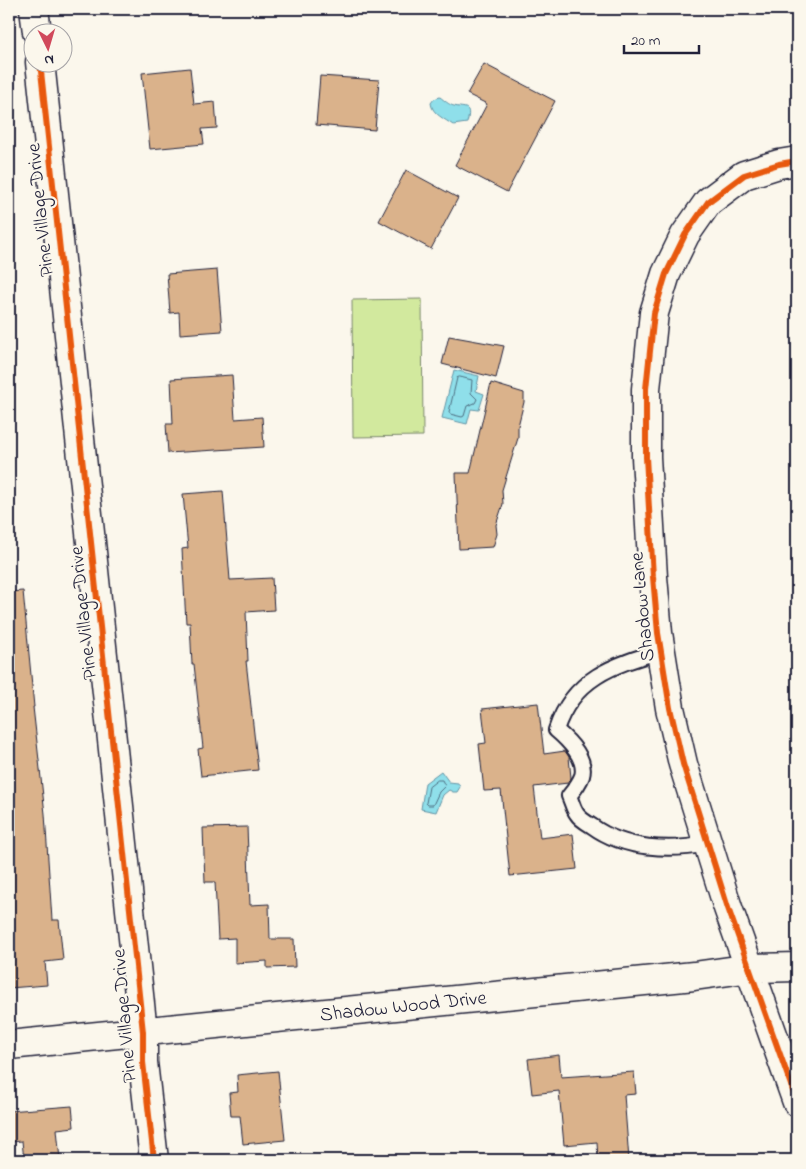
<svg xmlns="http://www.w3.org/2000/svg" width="806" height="1169" viewBox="0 0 806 1169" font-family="'Indie Flower',sans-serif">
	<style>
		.green { fill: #d2e99e; stroke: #7a866c }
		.water { fill: #8fdfea; stroke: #6393a4 }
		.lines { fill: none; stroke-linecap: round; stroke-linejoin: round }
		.shore { stroke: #4e6e81; stroke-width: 1 }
		.building { fill: #dab28b; stroke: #22223b }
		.service-casing { stroke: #22223b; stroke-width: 18 }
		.minor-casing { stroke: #22223b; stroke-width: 31 }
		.service { stroke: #fbf7ec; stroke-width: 14 }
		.minor { stroke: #fbf7ec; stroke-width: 28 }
		.cycleway-casing { stroke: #fbf7ec; stroke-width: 9 }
		.cycleway { stroke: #e8590c; stroke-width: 6 }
		.labels { text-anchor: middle; stroke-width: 4.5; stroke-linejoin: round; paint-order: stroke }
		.street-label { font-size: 20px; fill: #22223b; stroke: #fbf7ec }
	</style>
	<rect width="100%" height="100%" fill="#fbf7ec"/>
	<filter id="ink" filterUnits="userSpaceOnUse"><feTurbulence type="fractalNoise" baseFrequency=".02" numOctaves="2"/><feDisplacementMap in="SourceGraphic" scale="10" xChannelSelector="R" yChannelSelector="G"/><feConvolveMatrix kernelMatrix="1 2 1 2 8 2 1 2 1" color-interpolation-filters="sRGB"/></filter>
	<g filter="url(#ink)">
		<path class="green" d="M422 299 423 436 353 437 352 300Z"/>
		<path class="water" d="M440 97C444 100 449 105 454 106 465 109 472 104 467 123L453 125C445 119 432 114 431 103L434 99Z
			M454 370 479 376 476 391 484 394 479 410 471 409 467 424 442 418Z
			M441 771 449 782 458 783 460 787 457 792H453L449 790 443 795 436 812 421 809 425 783Z"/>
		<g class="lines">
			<path class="shore" d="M460 377 472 380 471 393 477 399 475 403 467 406 464 416 462 417 450 414 449 412 457 378Z
				M438 780H442L445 786 439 792 433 805H428L426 803 429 787Z"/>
		</g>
		<path class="building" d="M484 64 555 101 507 192 455 165 487 104 467 94Z
			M190 68 194 104 215 102 217 128 202 129 204 144 150 149 142 73Z
			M320 76 379 80 375 130 316 125Z
			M406 170 458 198 431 249 379 221Z
			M217 270 222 331 180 334 179 312 170 313 167 274Z
			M449 336 504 346 496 378 442 364Z
			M232 375 235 419 262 417 264 447 168 453 166 424H173L171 379Z
			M491 383 524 393V402L518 426V438L502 490 503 504 496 525 497 534 493 547 459 549 456 473H470Z
			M223 491 230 580 272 578 274 610 246 612 248 661H246L258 770 201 776 198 749 203 748 194 664H192L190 623H186L182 549 188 548 183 494Z
			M23 591 34 707H33L45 814 52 920H59L63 960 45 962 47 985 9 988V816H12L9 790V592Z
			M538 703 544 754 565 751 569 757 571 778 568 783 534 787 540 838 573 834 577 869 510 876 501 790 484 791 479 744 486 743 482 709Z
			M247 827 250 905 269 904 270 939H294L295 967 267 968V961L235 963V938L218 939 215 882H205L203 828Z
			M559 1055 561 1077 634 1072 636 1094 624 1095 629 1160H598L597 1142 564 1145 559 1091 532 1094 528 1059Z
			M278 1071 285 1140 243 1144 240 1116H231L229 1093 238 1092 237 1075Z
			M72 1106 74 1127 57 1129 60 1160H24L22 1141 9 1142V1111Z"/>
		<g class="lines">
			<defs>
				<path id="service" d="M661 651C613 665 573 678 556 730 568 740 587 759 582 776 579 784 574 790 569 796 572 802 573 809 577 814 580 819 587 823 592 826 625 850 670 851 708 844"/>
				<path id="minor" d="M34 9 37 32
					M40 62 143 1032V1062L154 1160
					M797 161 779 164 744 175 708 202 685 235 666 274 654 313 646 389V457L653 577 658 633 670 708 683 764 728 908 797 1102
					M9 1045 694 976 751 968 797 967"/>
			</defs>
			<use href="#service" class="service-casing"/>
			<use href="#minor" class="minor-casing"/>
			<use href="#service" class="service"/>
			<use href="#minor" class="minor"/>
			<defs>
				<path id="cycleway" d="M40 62 143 1032V1062L154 1160
					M797 161 779 164 744 175 708 202 685 235 666 274 654 313 646 389V457L653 577 658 633 670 708 683 764 728 908 797 1102"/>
			</defs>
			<use href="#cycleway" class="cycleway-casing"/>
			<use href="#cycleway" class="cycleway"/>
		</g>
	</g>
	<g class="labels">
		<g class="street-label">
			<text transform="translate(39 210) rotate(-96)" y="7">Pine Village Drive</text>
			<text transform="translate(641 607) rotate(-96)" y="7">Shadow Lane</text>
			<text transform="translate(82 613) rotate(-96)" y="7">Pine Village Drive</text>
			<text transform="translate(403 1005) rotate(-6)" y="7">Shadow Wood Drive</text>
			<text transform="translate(123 1016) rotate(-95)" y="7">Pine Village Drive</text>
		</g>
	</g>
	<rect width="806" height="1169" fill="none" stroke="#fbf7ec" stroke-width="30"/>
	<rect x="15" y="15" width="776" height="1139" fill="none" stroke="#22223b" stroke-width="2" filter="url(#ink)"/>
	<g transform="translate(48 48) rotate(175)"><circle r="24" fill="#fbf7ec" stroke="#a4a2a5"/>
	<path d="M0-4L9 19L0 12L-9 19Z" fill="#d1495b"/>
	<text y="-8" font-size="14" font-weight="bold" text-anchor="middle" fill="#22223b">N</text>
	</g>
	<path d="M624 45v8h75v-8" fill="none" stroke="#22223b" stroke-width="2.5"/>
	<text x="631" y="45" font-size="15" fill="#22223b" stroke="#fbf7ec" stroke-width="4" paint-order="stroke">20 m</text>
</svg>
